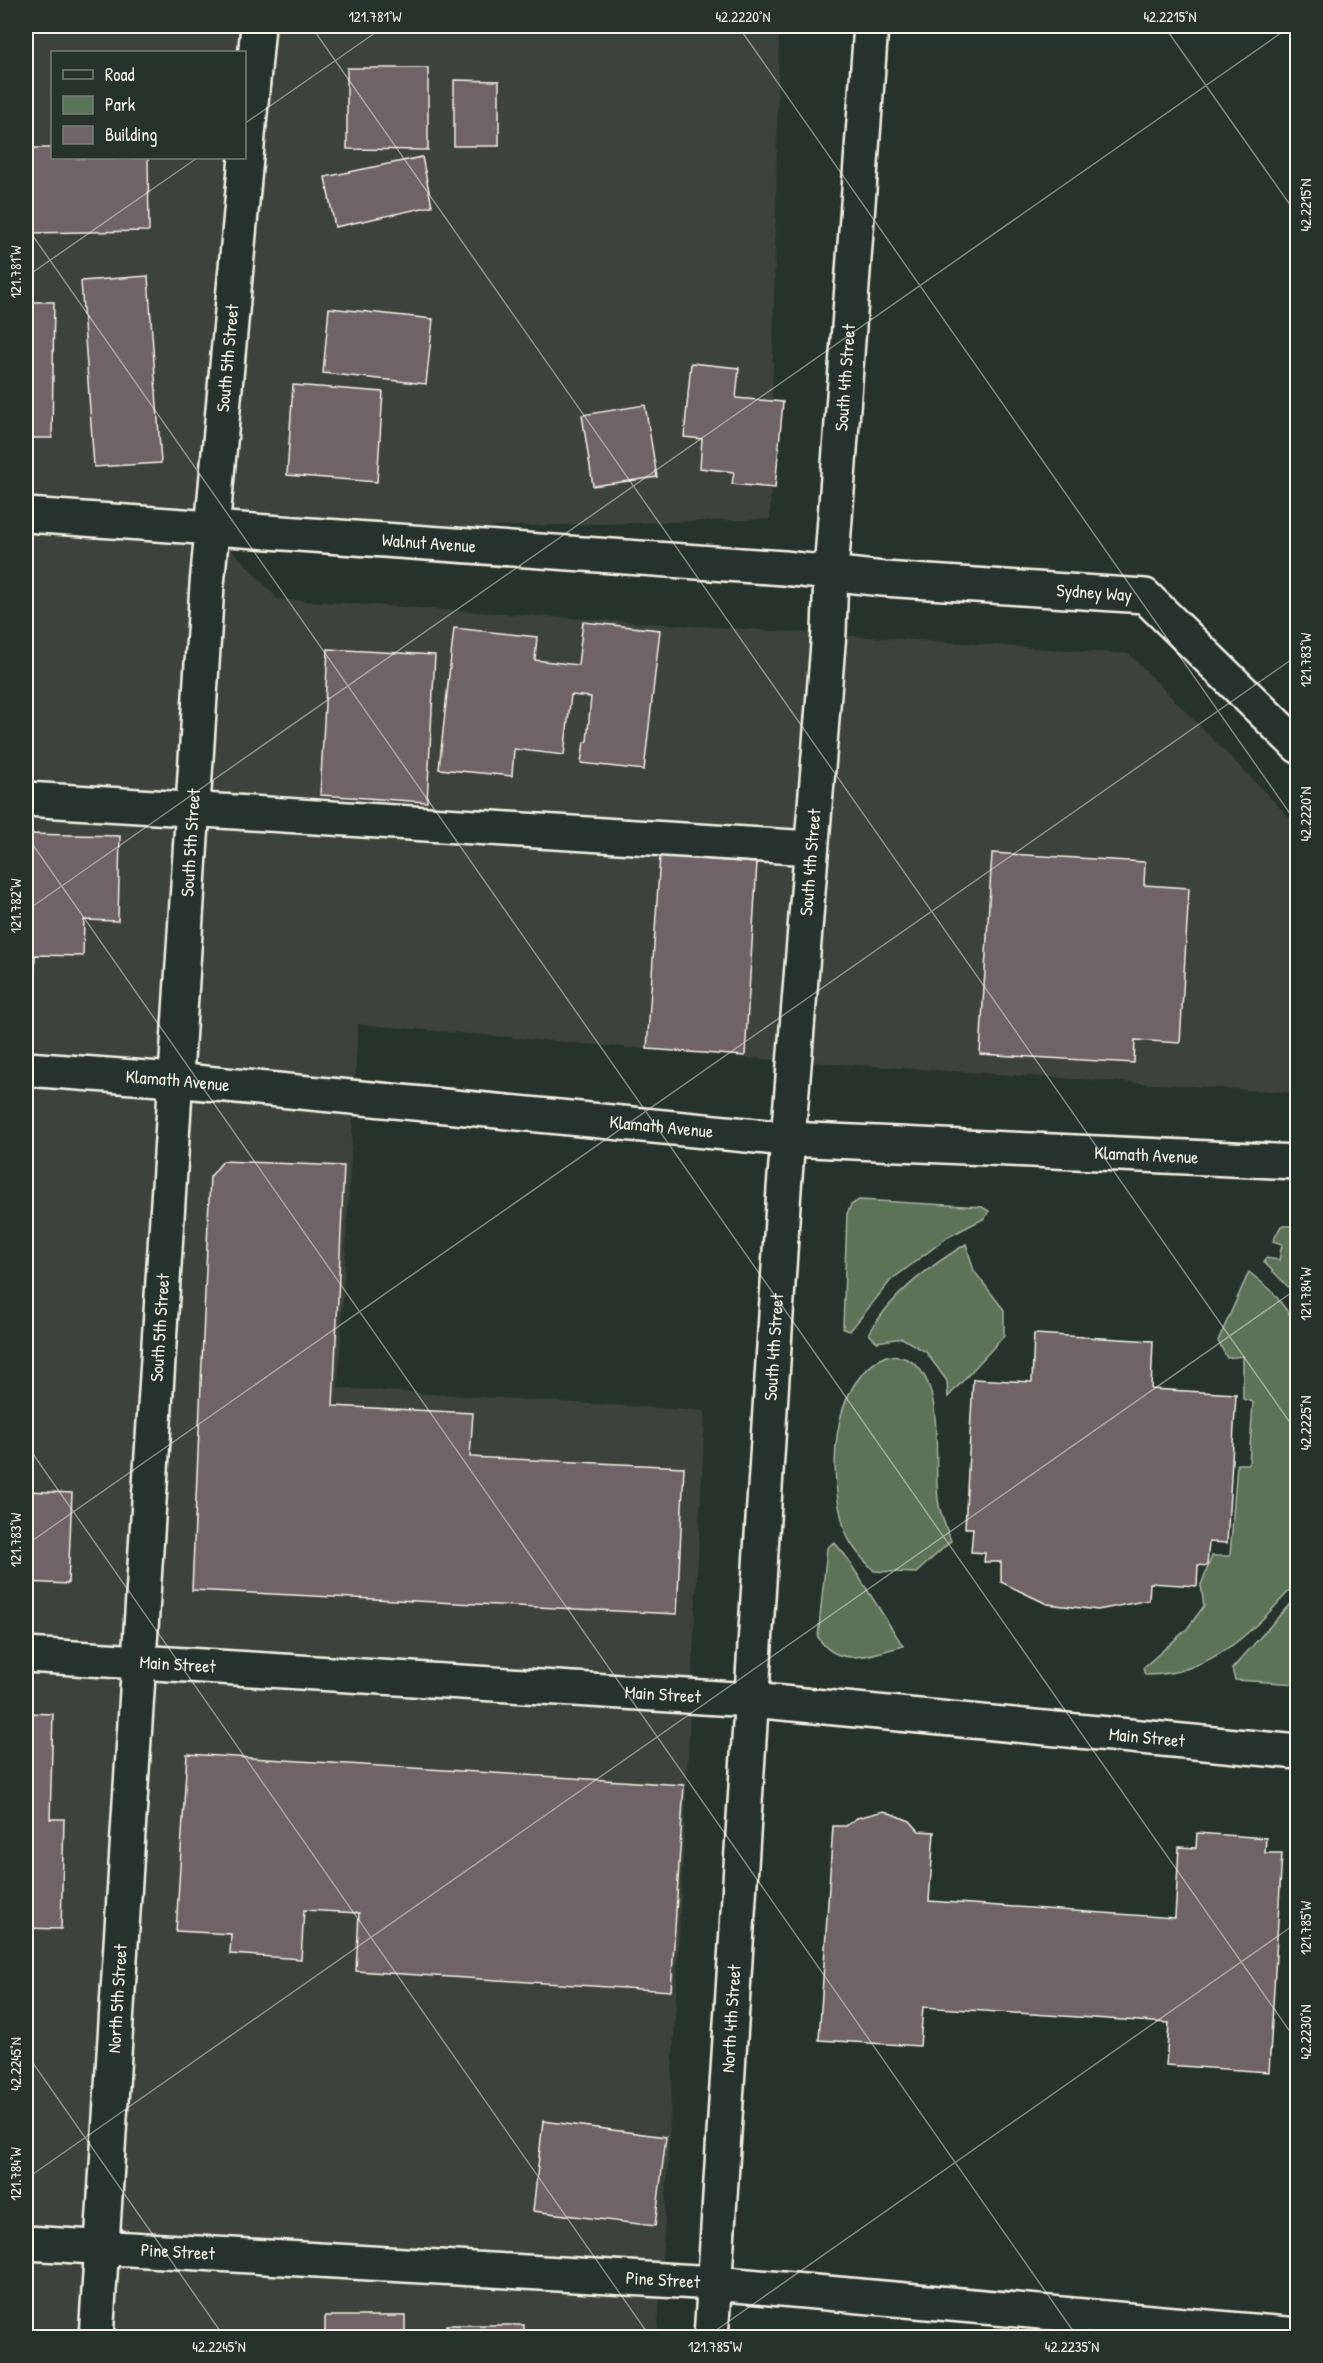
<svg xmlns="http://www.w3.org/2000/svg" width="1323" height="2363" viewBox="0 0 1323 2363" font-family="'Patrick Hand',sans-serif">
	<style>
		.built { fill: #3c423e; fill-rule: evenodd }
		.green { fill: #5b7358; stroke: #a8b2a0; stroke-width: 1.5 }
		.building { fill: #6f6467; stroke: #f4f1e8; stroke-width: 1.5 }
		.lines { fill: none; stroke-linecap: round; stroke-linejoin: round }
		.minor-casing { stroke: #f4f1e8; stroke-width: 38 }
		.major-casing { stroke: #f4f1e8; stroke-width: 38 }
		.minor { stroke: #26332d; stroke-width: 33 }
		.major { stroke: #26332d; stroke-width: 33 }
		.ticks { fill: none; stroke: #f4f1e8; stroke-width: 1.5; stroke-opacity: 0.45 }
		.labels { text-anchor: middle; stroke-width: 4.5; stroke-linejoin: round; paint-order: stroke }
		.street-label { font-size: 18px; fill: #f4f1e8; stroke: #26332d }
		.neatline { fill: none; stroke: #f4f1e8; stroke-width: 2 }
		.ticks-label { font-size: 15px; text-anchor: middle; fill: #f4f1e8 }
	</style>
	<rect width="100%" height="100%" fill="#26332d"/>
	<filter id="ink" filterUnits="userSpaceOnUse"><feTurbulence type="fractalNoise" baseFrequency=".0167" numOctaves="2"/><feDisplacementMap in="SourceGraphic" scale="12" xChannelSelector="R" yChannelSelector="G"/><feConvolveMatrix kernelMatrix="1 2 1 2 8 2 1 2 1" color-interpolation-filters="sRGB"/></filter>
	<g filter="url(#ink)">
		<path class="built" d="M26 26H779L770 519 283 533 212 529 278 599 1129 654 1297 825V1093L746 1058 358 1024 338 1388 705 1411 665 2218 657 2337 26 2338ZM52 52H244V158H52Z"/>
		<path class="green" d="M859 1200 982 1207 989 1211 985 1218 948 1237 891 1280 850 1331 843 1329 847 1214 851 1205Z
			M1281 1226H1297V1296L1264 1262 1266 1258 1279 1260 1282 1244 1273 1241Z
			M966 1244 974 1271 1004 1310V1336L948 1397 947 1381 926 1352 902 1338 877 1342 869 1334C891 1294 929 1267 966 1244Z
			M1249 1272 1272 1291 1297 1324V1582C1257 1628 1211 1676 1145 1675L1143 1668 1187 1629 1204 1606 1201 1585 1212 1556H1230L1237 1464H1249L1253 1402 1243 1399V1356L1227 1358 1218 1341Z
			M886 1356C892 1357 899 1356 904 1358 950 1374 931 1471 939 1505 941 1517 947 1529 951 1541L916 1573 874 1571C864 1560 849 1545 845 1530 828 1476 828 1384 886 1356Z
			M834 1542 845 1555 903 1646C872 1654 838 1670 818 1637L827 1548Z
			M1297 1596V1684L1235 1680 1232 1669Z"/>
		<path class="building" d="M347 68H428V150L347 149Z
			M454 80 499 81V146H454Z
			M26 148H52V158H148L149 231 26 233Z
			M422 157 432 206 335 227 325 177Z
			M148 276 161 463 94 467 81 281Z
			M26 302H54L52 438H26Z
			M329 308 433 319 426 384 323 373Z
			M691 363 739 368 736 398 783 402 775 488 732 484 734 472 700 468 702 439 684 437Z
			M293 385 383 392 377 482 287 475Z
			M645 405 657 477 593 486 582 415Z
			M583 622 660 630 644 770 581 763 584 742H587L591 697 571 695 564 755 514 749 512 776 439 769 454 628 537 637 535 660 578 665Z
			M328 649 435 655 427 802 320 795Z
			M26 834 120 836 118 921 84 920 83 956 35 955 34 999H26Z
			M992 853 1145 862 1144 885 1189 888 1180 1043 1135 1040 1134 1063 980 1054Z
			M660 856 757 863 745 1056 647 1049Z
			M223 1161 344 1166 333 1406 473 1413 470 1457 684 1467 677 1614 192 1590 210 1177Z
			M1034 1334 1153 1341 1151 1389 1236 1394 1227 1543 1209 1542 1207 1566 1198 1565 1197 1586 1150 1583 1149 1600 1098 1610 1047 1604 1001 1582V1562H984L985 1553 971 1552 973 1528H965L973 1379 1032 1382Z
			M26 1491 72 1493 68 1584 26 1582Z
			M26 1713 53 1714 50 1819H64L61 1929 26 1928Z
			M187 1754 684 1785 671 1991 356 1971 359 1913 304 1910 301 1959 230 1954 231 1934 176 1931Z
			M884 1811 910 1821 919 1831 934 1832 929 1901 1175 1918 1179 1847 1196 1848 1197 1833 1266 1838 1265 1853H1282L1269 2072 1166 2065 1169 2023 923 2007 920 2046 819 2040 833 1826H846L857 1818Z
			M543 2121 666 2137 655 2226 533 2211Z
			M325 2316H405V2338H325Z
			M446 2325H524V2338H446Z
			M561 2331H634V2338H561Z"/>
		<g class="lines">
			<defs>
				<g id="minor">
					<path id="s1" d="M26 515 784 568 883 579 1145 596 1298 746"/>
					<path d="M26 799 811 848"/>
					<path id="s2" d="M26 2243 714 2283 1298 2335"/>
					<path id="s3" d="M96 2338 139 1660"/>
					<path id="s4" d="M711 2338 784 1189 829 632 831 573 871 26"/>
				</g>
				<g id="major">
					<path id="s5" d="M26 1069 174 1080 788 1139 1298 1162"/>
					<path id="s6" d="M26 1655 751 1700 1298 1752"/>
					<path id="s7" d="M139 1660 207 585 258 26"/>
				</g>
			</defs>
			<use href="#minor" class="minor-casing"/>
			<use href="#major" class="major-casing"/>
			<use href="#minor" class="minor"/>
			<use href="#major" class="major"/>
		</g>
	</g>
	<path class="ticks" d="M311 26 1298 1434M738 26 1298 825M1164 26 1298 216M244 124 385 26M26 226 1298 2043M26 277 197 158M26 835 1078 2338M26 911 1291 26M26 1444 651 2338M26 1545 1298 655M26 2053 225 2338M26 2179 1298 1288M705 2338 1298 1922"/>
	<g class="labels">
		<g class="street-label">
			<text dy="6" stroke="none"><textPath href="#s7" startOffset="1305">South 5th Street</textPath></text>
			<text dy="6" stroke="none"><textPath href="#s4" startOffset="1965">South 4th Street</textPath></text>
			<text dy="6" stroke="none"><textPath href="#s1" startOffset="404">Walnut Avenue</textPath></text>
			<text dy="6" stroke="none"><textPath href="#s1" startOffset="1071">Sydney Way</textPath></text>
			<text dy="6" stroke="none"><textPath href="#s7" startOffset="819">South 5th Street</textPath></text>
			<text dy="6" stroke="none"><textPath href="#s4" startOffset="1479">South 4th Street</textPath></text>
			<text dy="6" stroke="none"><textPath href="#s5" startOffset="152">Klamath Avenue</textPath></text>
			<text dy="6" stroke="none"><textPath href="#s5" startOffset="638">Klamath Avenue</textPath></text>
			<text dy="6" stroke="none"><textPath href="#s5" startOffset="1124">Klamath Avenue</textPath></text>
			<text dy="6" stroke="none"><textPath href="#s7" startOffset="333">South 5th Street</textPath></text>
			<text dy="6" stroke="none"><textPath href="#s4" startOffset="993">South 4th Street</textPath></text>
			<text dy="6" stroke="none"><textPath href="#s6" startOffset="152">Main Street</textPath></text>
			<text dy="6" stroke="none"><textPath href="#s6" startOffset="638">Main Street</textPath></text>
			<text dy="6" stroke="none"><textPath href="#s6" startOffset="1124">Main Street</textPath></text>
			<text dy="6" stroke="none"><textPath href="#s3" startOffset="340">North 5th Street</textPath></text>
			<text dy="6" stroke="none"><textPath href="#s4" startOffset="320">North 4th Street</textPath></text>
			<text dy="6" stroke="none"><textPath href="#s2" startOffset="152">Pine Street</textPath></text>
			<text dy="6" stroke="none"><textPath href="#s2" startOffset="638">Pine Street</textPath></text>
		</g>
	</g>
	<rect width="1323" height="2363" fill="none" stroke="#26332d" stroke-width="66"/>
	<rect x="51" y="51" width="195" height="108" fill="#26332d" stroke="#787f78" stroke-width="1.5"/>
	<rect x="63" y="70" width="30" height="9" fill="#26332d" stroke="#787f78" stroke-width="1.5"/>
	<text x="105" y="81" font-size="18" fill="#f4f1e8">Road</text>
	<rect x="63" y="96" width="30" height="18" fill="#5b7358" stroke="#787f78" stroke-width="1.5"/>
	<text x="105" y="111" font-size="18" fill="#f4f1e8">Park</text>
	<rect x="63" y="126" width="30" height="18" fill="#6f6467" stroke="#787f78" stroke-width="1.5"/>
	<text x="105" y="141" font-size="18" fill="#f4f1e8">Building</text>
	<rect x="33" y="33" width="1257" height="2297" class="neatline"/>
	<g class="ticks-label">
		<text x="375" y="22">121.781°W</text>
		<text x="743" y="22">42.2220°N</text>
		<text x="1170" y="22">42.2215°N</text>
		<text transform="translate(1306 205) rotate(-90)" y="5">42.2215°N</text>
		<text transform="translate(16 272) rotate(-90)" y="5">121.781°W</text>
		<text transform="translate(1306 660) rotate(-90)" y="5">121.783°W</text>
		<text transform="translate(1306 814) rotate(-90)" y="5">42.2220°N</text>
		<text transform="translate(16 906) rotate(-90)" y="5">121.782°W</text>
		<text transform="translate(1306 1294) rotate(-90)" y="5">121.784°W</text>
		<text transform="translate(1306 1423) rotate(-90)" y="5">42.2225°N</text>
		<text transform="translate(16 1540) rotate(-90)" y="5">121.783°W</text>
		<text transform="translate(1306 1928) rotate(-90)" y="5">121.785°W</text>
		<text transform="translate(1306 2032) rotate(-90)" y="5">42.2230°N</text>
		<text transform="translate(16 2064) rotate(-90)" y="5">42.2245°N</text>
		<text transform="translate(16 2174) rotate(-90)" y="5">121.784°W</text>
		<text x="219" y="2352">42.2245°N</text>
		<text x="715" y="2352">121.785°W</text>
		<text x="1072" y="2352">42.2235°N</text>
	</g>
</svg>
